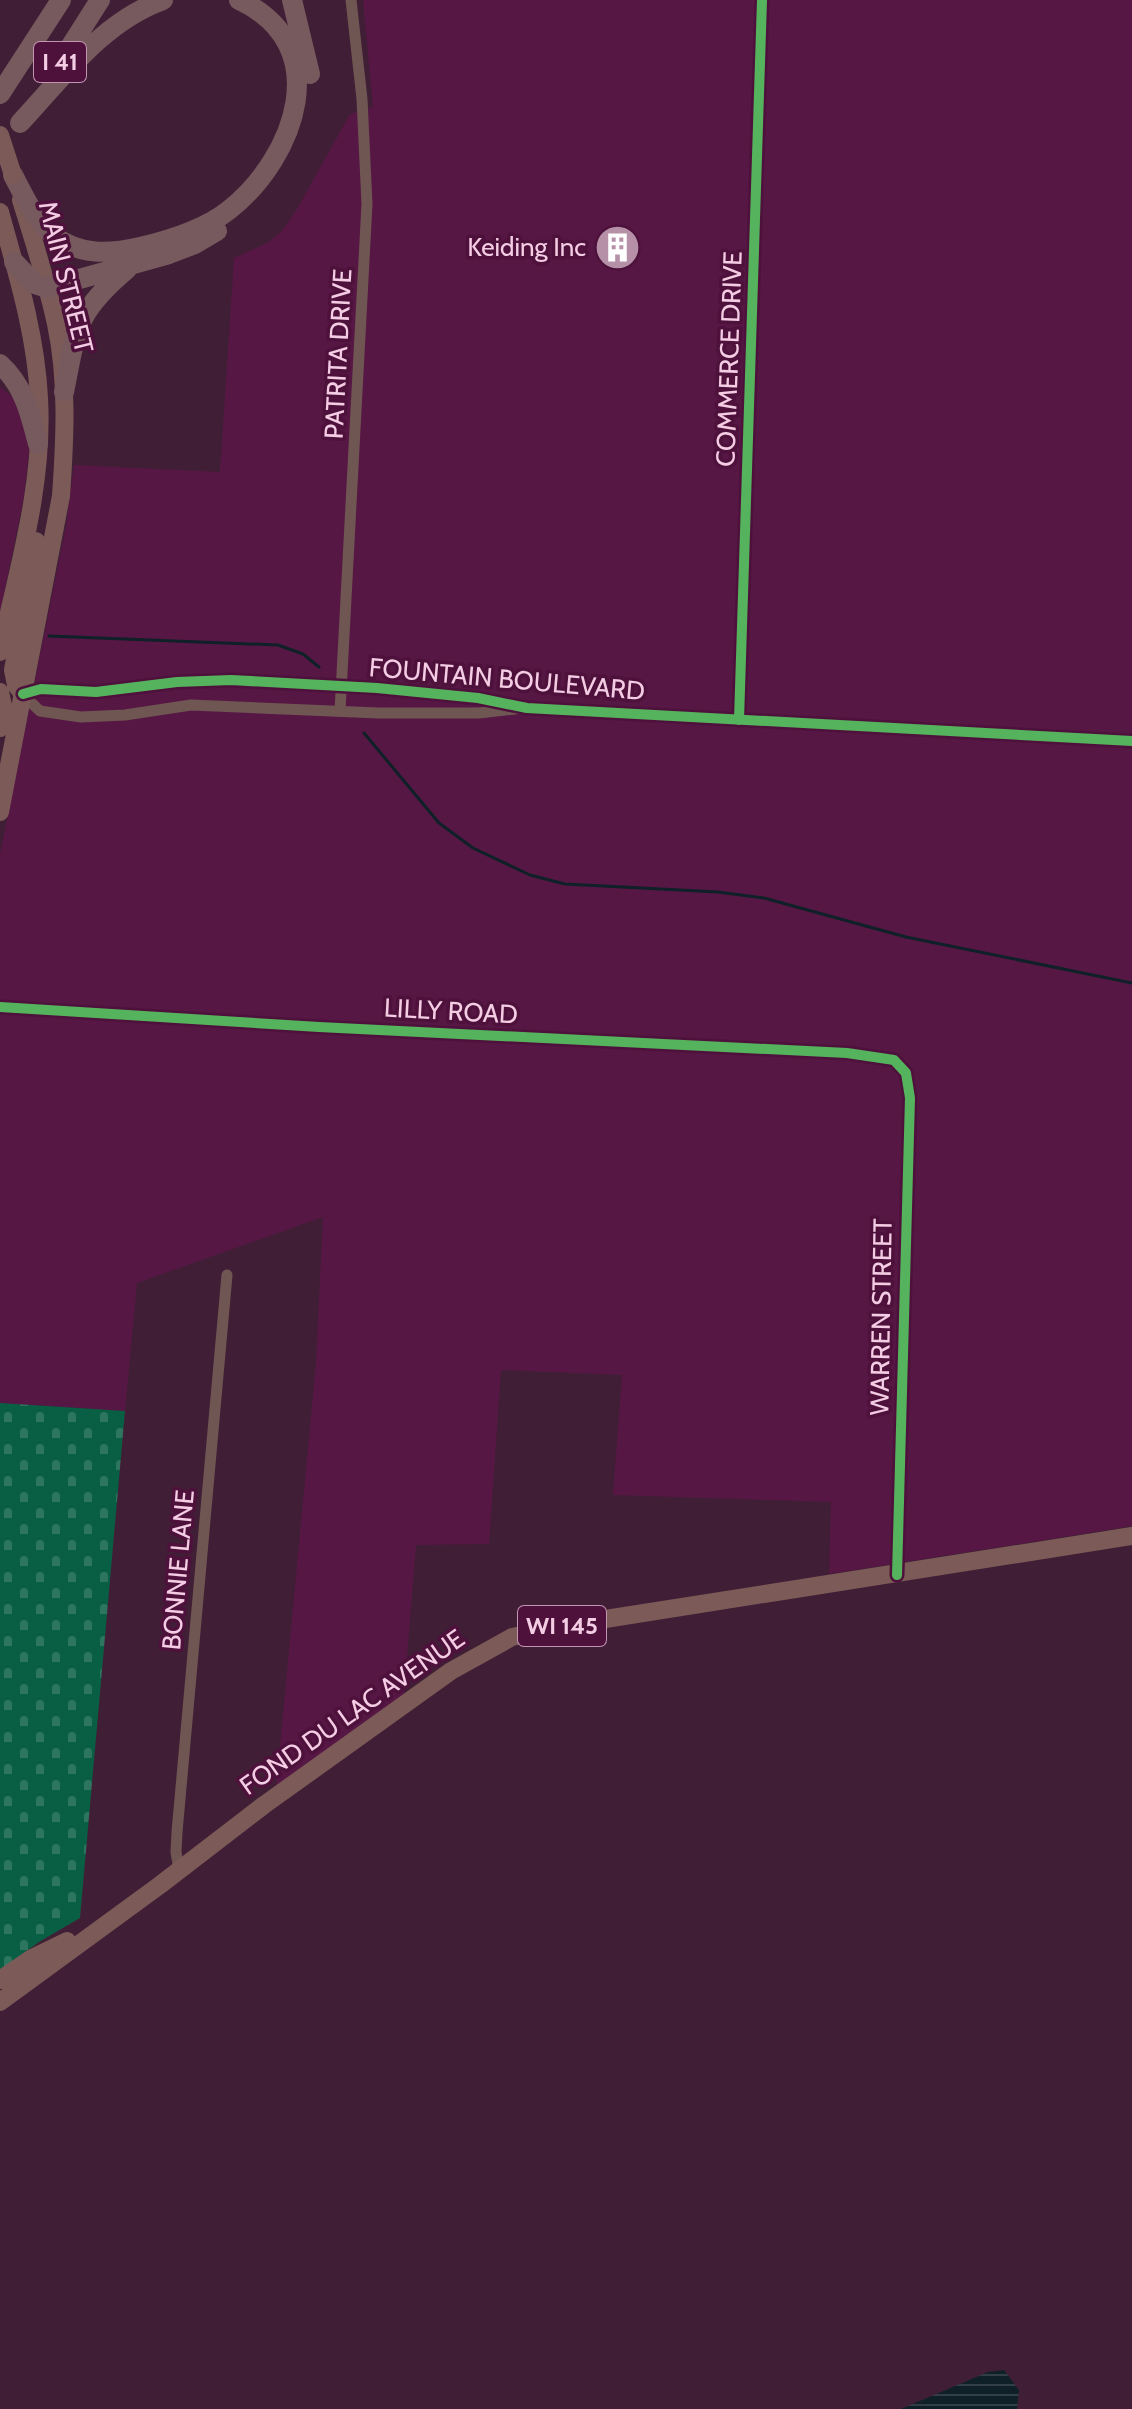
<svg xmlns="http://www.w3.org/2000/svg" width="1132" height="2409" viewBox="0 0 1132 2409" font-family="Cabin,sans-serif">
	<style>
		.built { fill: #561744 }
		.cemetery { fill: url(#cemetery-stones) }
		.water { fill: url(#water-rules) }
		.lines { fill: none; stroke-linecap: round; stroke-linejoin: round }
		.stream { stroke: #0f2028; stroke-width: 3 }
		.minor { stroke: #705652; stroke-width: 11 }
		.primary { stroke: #7c5a57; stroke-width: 18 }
		.motorway { stroke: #775a5d; stroke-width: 20 }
		.primary-bridge { stroke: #7c5a57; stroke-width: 18 }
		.cycleway-casing { stroke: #4e113c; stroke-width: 15 }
		.cycleway { stroke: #56b35d; stroke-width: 10 }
		.labels { text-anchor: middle; stroke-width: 7; stroke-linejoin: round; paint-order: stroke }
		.shield { fill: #4e113c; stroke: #c295b2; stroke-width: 2 }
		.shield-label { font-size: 24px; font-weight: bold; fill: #f4cde4 }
		.poi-label { font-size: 26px; fill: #f4cde4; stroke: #4e113c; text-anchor: end }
		.street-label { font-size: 26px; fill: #f4cde4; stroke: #4e113c }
	</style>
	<defs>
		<pattern id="cemetery-stones" width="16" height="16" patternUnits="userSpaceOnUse" patternTransform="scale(2)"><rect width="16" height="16" fill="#095f44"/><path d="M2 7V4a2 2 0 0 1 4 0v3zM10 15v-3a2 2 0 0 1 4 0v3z" fill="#2d755f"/></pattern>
		<pattern id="water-rules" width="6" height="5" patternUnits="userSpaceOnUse" patternTransform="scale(2)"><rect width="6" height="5" fill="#0f2028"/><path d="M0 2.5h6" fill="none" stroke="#333f47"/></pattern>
	</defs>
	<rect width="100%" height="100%" fill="#401f36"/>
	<path class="built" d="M363 0H1132V1526L829 1574 831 1502 613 1495 622 1375 501 1370 489 1544 416 1545 404 1695 276 1789 316 1363 323 1217 137 1283 125 1411 0 1403V854L66 526 74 465 220 472 234 258 267 243 282 231 297 209 350 114 373 107Z
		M0 387 22 404 30 442 24 496 0 613Z"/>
	<path class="cemetery" d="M0 1403 125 1411 80 1918 39 1942 0 1970Z"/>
	<path class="water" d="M1004 2370 1019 2390 1017 2409H901L988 2372Z"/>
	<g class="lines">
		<path class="stream" d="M49 636 278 645 303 654 319 667
			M364 733 439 823 473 848 530 875 565 884 718 892 764 898 906 937 1132 983"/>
		<path class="minor" d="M21 693 40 711 81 717 125 715 191 705 378 713H479L515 709
			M23 694 41 689 96 692 177 682 231 680 377 688 478 698 527 708 1132 741
			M340 711 367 204 362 99 351 0
			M739 720 762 0
			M0 1007 319 1027 847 1053 894 1060 906 1073 910 1098 897 1575
			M179 1870 176 1852 177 1832 227 1275"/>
		<path class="primary" d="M0 212C17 273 36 335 39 398 44 484 18 569 0 652
			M0 692 3 706 0 728
			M23 694 16 685 13 670 36 541
			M0 812 61 496C65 439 68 381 56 324 47 282 34 241 21 200
			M0 1980 32 1958 67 1941
			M0 2002 160 1885 264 1805 451 1671 512 1637 580 1623 1132 1536"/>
		<path class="motorway" d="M292 0 310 74
			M53 74 100 0
			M0 94 61 0
			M20 123C63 77 102 22 163 0
			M13 175C24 196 34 219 53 235 79 256 110 254 140 247 170 240 205 229 229 210 296 157 336 45 239 0
			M14 262 35 284 47 288 169 254 195 244 217 231
			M0 364C24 386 30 413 38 444
			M64 392C77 328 75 313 127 269"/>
		<path class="primary-bridge" d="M0 135 13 175"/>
		<defs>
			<path id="cycleway" d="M23 694 41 689 96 692 177 682 231 680 377 688 478 698 527 708 1132 741
				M739 720 762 0
				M0 1007 319 1027 847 1053 894 1060 906 1073 910 1098 897 1575"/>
		</defs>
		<use href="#cycleway" class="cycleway-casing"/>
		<use href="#cycleway" class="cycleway"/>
	</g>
	<defs>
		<symbol id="building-disc" viewBox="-11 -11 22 22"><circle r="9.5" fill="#b590a7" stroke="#4e113c"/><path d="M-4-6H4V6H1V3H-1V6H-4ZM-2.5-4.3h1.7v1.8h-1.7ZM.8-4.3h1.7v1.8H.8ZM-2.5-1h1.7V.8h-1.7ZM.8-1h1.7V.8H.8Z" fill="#fff"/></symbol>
	</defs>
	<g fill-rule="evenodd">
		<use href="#building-disc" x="592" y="222" width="51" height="51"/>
	</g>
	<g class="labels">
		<g class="shield">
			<rect x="34" y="42" width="52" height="40" rx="6"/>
			<rect x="518" y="1606" width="88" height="40" rx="6"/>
		</g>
		<g class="shield-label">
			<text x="60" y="70">I 41</text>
			<text x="562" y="1634">WI 145</text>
		</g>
		<g class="poi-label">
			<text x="586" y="256">Keiding Inc</text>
		</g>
		<g class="street-label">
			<text transform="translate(66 277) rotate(76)" y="9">MAIN STREET</text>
			<text transform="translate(338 354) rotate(-87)" y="9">PATRITA DRIVE</text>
			<text transform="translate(729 359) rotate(-88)" y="9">COMMERCE DRIVE</text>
			<text transform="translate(507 679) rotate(5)" y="9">FOUNTAIN BOULEVARD</text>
			<text transform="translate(451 1011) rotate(3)" y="9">LILLY ROAD</text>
			<text transform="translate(881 1317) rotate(-89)" y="9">WARREN STREET</text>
			<text transform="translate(178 1570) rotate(-85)" y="9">BONNIE LANE</text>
			<text transform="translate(352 1712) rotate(-35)" y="9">FOND DU LAC AVENUE</text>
		</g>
	</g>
</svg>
